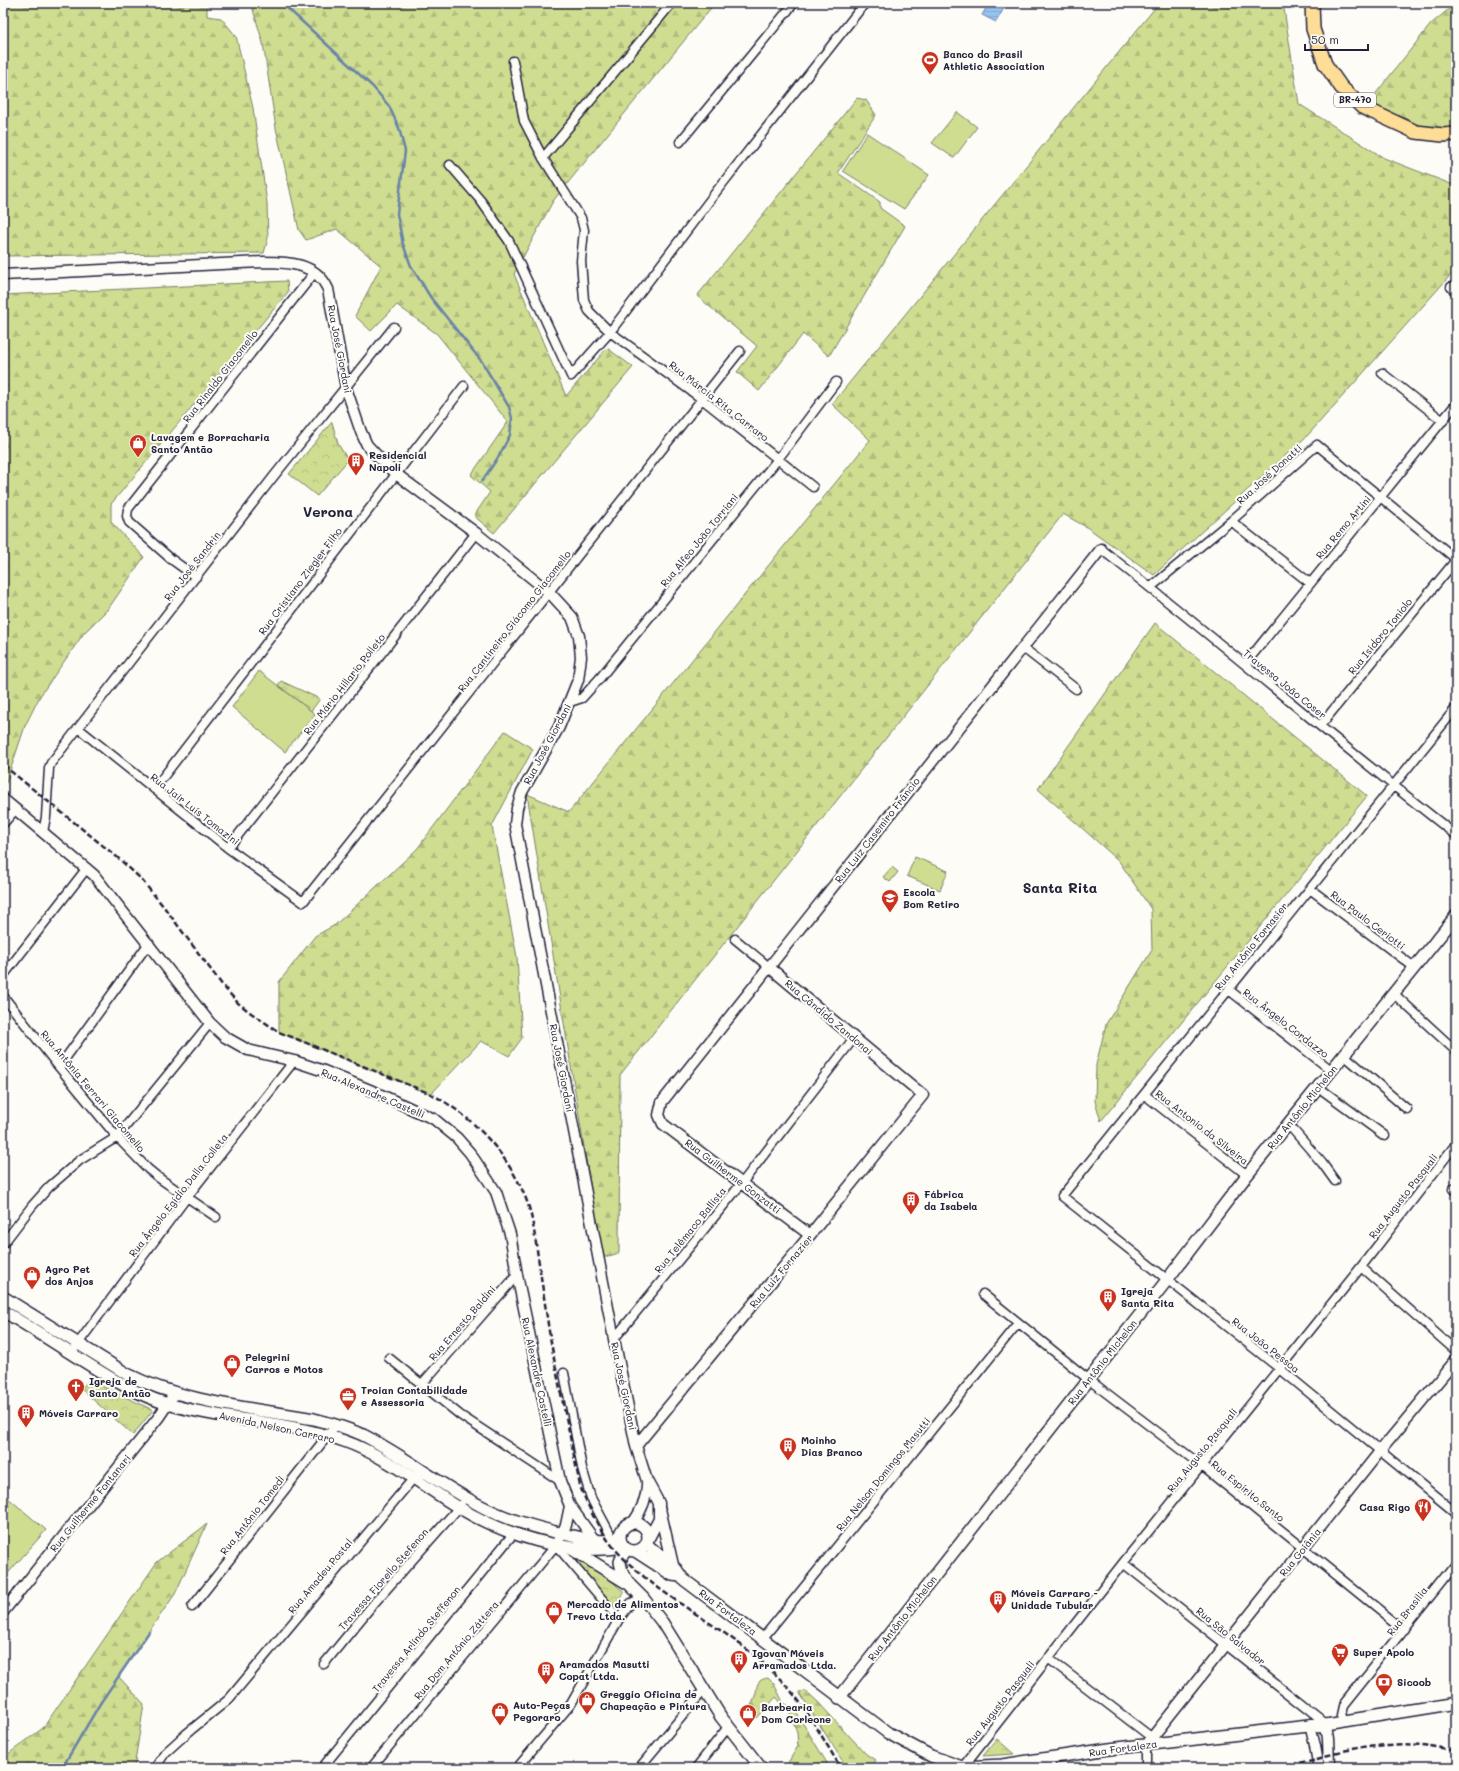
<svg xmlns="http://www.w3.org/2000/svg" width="1459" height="1771" viewBox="0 0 1459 1771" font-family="Mali,sans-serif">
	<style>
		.forest { fill: url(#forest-firs); stroke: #788066 }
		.park { fill: url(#park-crowns); stroke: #788066 }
		.pitch { fill: #cfdd91; stroke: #788066 }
		.water { fill: url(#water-rules); stroke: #6883a8 }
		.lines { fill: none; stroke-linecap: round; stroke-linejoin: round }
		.stream { stroke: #6883a8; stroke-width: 2.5 }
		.minor-casing { stroke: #22223b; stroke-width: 11 }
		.tertiary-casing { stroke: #22223b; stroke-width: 13 }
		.secondary-casing { stroke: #22223b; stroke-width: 14 }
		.trunk-casing { stroke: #22223b; stroke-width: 16 }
		.minor { stroke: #fdfcf7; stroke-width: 8 }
		.tertiary { stroke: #fdfcf7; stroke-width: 10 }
		.secondary { stroke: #fdfcf7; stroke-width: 11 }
		.trunk { stroke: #fedd96; stroke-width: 13 }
		.rail { stroke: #22223b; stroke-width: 2.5; stroke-dasharray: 6 3; stroke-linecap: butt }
		.labels { text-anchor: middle; stroke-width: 4; stroke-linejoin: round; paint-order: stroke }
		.shield { fill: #fdfcf7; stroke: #646373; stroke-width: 1 }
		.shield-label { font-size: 9px; font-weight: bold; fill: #22223b }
		.poi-label { font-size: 10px; font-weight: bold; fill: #22223b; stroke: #fdfcf7; text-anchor: start }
		.street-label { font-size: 10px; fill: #22223b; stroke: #fdfcf7 }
		.district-label { font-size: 14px; font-weight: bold; fill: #22223b; stroke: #fdfcf7 }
	</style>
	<defs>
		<pattern id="forest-firs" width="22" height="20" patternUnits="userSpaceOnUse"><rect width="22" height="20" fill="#cfdd91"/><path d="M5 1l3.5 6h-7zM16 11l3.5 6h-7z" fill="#b1bd7e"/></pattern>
		<pattern id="park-crowns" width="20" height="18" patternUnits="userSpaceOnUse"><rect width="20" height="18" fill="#cfdd91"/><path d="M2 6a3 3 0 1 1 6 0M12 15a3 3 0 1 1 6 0" fill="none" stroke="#b1bd7e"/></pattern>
		<pattern id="water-rules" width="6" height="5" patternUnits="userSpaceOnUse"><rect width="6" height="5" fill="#96c3f0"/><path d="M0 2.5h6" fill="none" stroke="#81a7cf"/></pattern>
	</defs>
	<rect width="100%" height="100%" fill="#fdfcf7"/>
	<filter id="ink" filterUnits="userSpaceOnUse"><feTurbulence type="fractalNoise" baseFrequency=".025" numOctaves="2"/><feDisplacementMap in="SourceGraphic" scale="8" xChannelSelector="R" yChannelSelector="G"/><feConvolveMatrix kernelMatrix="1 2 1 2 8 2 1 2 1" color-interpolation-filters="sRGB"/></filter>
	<g filter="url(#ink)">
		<path class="forest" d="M7 3H207V16L221 18 236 36 253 108 267 203 268 238 264 253 3 256V14L9 7Z
			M251 3H715L553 201 514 274 566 396 607 348 633 367 494 533 474 516 490 492 471 475 508 422 437 334 397 305 371 331 355 316 381 266 337 229 306 240 299 230 276 128 263 43Z
			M1159 3H1283L1299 104 1384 158 1456 186V269L1308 435 1154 575 1088 528 1063 514 620 1075 619 1253 602 1258 527 794 569 812 870 440 832 404Z
			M1456 3V128L1451 130 1408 125 1369 102 1431 24Z
			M857 98 866 100 876 115 838 173 880 202V208L905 226 829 356 803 334 759 391 737 372 757 346 697 296Z
			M287 281 288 292 111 504V522L144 557 108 609 84 633 40 696 25 726 6 783 3 781V295Z
			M1155 623 1367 796 1101 1121 1095 1101 1096 1065 1106 1024 1152 950 1151 909 1119 861 1038 789Z
			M505 731 533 749 492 826 517 957 522 1038 509 1056 481 1041 431 1094 279 1032V982L315 936 335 925 417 849Z
			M207 1524 175 1594 118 1676 144 1704 134 1768H3V1758L43 1728 157 1562Z
			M768 1678 774 1684 783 1702 796 1712 830 1768H785L798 1746 797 1733 790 1713 776 1697 757 1718C746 1708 752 1707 755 1696 758 1686 755 1680 768 1678Z
			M806 1691 818 1702 866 1754 875 1760 870 1768H847L799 1692Z"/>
		<path class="park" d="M332 422 338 444 348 460 317 496 289 474Z
			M281 681 320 699 311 711 278 685Z
			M89 1380 153 1410 133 1435 81 1389Z
			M571 1559 593 1565 624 1592 614 1608Z
			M997 1739 1014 1754 983 1756Z"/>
		<path class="pitch" d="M957 112 977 127 954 158 932 143Z
			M867 133 929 175 904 209 843 171Z
			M259 671 315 714 285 752 232 707Z
			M915 857 948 871 940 890 907 876Z
			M892 867 898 872 890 882 883 877Z
			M7 1497 46 1530 3 1579V1501Z"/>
		<path class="water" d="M989 3H1007L996 22 982 15Z"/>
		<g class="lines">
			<path class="stream" d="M282 3 373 87 389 106 399 128 405 151 397 214 403 244 411 266 431 298 482 362 509 407 512 418 510 435 499 456 482 481
				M62 1768 101 1702 149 1632"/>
			<defs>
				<path id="minor" d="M513 61 524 121 543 158 581 218 584 230 581 261 584 300 589 311 610 332 702 399 813 487
					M680 142 794 3
					M543 158 672 3
					M450 165 481 201 509 241 571 376 610 332 719 188 865 3
					M1451 287 1456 292
					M1382 373 1443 421
					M1231 521 1310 583
					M1101 549C1221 642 1336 742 1456 835
					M196 577 171 559 129 522 127 516 128 509 315 272
					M1151 587 1231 521 1317 445 1456 559
					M1022 647 1076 689
					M1245 664 1456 404
					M570 702 582 698 600 678 778 459 836 382
					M1456 708 1062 1196 1279 1368 1456 1513
					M1320 726 1456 560
					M78 728 228 848 303 902 740 351
					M154 789 464 386
					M3 824 16 809
					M43 832 46 817 49 768 51 763 274 476 394 327
					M228 848 476 533
					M1310 889 1414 967
					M735 939 769 967
					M3 976 87 868
					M1229 990 1331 1070
					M1393 993 1456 1051
					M3 996 59 1067 117 1137 148 1169 159 1178 216 1217
					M1344 1055 1407 1109
					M59 1067 149 943
					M1318 1087 1385 1136
					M1145 1095 1247 1175
					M1288 1124 1322 1163 1335 1181
					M1453 1189 1456 1191
					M3 1244 32 1206 49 1187 80 1160 117 1137 210 1023
					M1361 1267 1456 1351
					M983 1294 1088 1379 1202 1466 1404 1630
					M614 1339 742 1183 854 1038
					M71 1353 187 1197 294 1061
					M389 1358 460 1415 560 1481
					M564 1373 582 1468 591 1498 614 1541
					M422 1384 517 1275
					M1123 1563 1326 1724
					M192 1607 336 1425
					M763 1638 1018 1323
					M1048 1658 1151 1737
					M324 1664 375 1602 461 1505
					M1345 1721 1341 1714 1343 1705 1456 1564
					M1146 1745V1768
					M1050 1758 1051 1768
					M155 1768 165 1753 186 1734 229 1699 417 1474
					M322 1768 514 1533
					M371 1768 556 1545 619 1619
					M517 1768 571 1704 619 1619 631 1603 643 1598
					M639 1768 704 1690
					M696 1768 728 1727
					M962 1768 1123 1563 1361 1267 1456 1144"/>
				<path id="tertiary" d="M3 275 263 262C289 262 316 263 328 289L346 388 361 432 367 445 381 460 396 474 476 533 549 592 572 617 579 636 581 657 578 680 559 727 522 792 517 808 515 824 614 1339 636 1446 647 1481 659 1503V1519L648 1540
					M3 799 94 875 210 1023 225 1037 248 1050 294 1061 324 1071 370 1090 434 1119 457 1138 470 1153 496 1192 510 1234 517 1275 560 1481 570 1506 598 1545
					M810 1235 663 1124 659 1115 662 1102 1101 549
					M636 1446 810 1235 923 1095 769 967
					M633 1523C642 1510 648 1497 647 1481
					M556 1545 566 1525 570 1506
					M3 1612 158 1418 175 1393
					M1326 1724 1328 1738 1329 1768
					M1310 1725 1315 1745 1319 1768
					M1146 1745 1381 1450 1456 1360"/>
				<path id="secondary" d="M3 1297 127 1374C184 1403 252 1408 314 1419 330 1423 347 1428 363 1435 405 1456 441 1486 483 1507 510 1521 542 1529 572 1536 588 1539 604 1544 620 1538
					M3 1311C25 1324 47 1338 69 1352 101 1372 131 1393 168 1404 225 1421 287 1421 344 1441 384 1455 422 1485 458 1507 504 1535 570 1556 623 1547
					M660 1511 673 1567
					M620 1537a14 14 0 1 1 28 0a14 14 0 1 1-28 0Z
					M646 1544 676 1569 683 1579 888 1733 931 1756 962 1767 1002 1765 1109 1749 1326 1724 1456 1703
					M570 1548 627 1583
					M627 1549 622 1556 620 1562 622 1572 630 1585 643 1598 662 1622 721 1717 761 1768
					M635 1551 672 1575 680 1576
					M839 1698 1167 1280 1247 1175 1456 916"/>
				<path id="trunk" d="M1312 3 1313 29 1325 64 1341 87 1362 107 1416 132 1443 135 1456 134"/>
			</defs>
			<use href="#minor" class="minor-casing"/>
			<use href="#tertiary" class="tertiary-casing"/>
			<use href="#secondary" class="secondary-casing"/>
			<use href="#trunk" class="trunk-casing"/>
			<use href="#minor" class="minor"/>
			<use href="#tertiary" class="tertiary"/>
			<use href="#secondary" class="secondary"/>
			<use href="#trunk" class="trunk"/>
			<path class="rail" d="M3 765 117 857 140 878 164 907 223 986 238 1003 251 1013 279 1032 299 1040 431 1094C471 1115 506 1152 524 1194 532 1212 534 1231 537 1250 541 1277 545 1304 549 1331 558 1383 570 1434 580 1486 589 1508 599 1531 615 1549 660 1600 727 1626 775 1674 803 1700 821 1736 841 1768
				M1282 1768C1292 1763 1306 1762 1317 1759 1363 1747 1410 1739 1456 1752"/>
		</g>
	</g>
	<defs>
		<symbol id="stadium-pin" viewBox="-11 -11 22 30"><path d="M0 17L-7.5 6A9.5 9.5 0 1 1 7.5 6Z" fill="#c8321e" stroke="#fdfcf7"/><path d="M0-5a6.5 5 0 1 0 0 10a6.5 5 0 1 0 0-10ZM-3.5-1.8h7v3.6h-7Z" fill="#fff"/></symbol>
		<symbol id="shop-pin" viewBox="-11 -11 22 30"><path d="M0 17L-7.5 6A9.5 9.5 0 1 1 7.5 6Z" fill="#c8321e" stroke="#fdfcf7"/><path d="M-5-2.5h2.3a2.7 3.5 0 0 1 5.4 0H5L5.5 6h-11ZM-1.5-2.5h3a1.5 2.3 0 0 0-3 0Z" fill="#fff"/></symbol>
		<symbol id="building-pin" viewBox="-11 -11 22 30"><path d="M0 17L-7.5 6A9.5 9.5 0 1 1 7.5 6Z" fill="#c8321e" stroke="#fdfcf7"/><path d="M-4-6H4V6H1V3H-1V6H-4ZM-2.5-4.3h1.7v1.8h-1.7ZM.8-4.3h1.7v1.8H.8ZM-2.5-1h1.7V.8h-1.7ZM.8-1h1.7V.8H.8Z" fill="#fff"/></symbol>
		<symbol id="school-pin" viewBox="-11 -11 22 30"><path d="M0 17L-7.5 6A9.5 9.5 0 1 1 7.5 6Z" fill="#c8321e" stroke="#fdfcf7"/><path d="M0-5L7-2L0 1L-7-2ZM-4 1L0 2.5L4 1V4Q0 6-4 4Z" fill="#fff"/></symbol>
		<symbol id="church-pin" viewBox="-11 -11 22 30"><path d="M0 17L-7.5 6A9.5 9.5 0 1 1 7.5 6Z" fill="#c8321e" stroke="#fdfcf7"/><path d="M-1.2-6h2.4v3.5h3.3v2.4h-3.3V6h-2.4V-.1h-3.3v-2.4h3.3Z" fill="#fff"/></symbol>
		<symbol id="office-pin" viewBox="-11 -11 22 30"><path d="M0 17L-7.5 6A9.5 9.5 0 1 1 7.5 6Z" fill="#c8321e" stroke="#fdfcf7"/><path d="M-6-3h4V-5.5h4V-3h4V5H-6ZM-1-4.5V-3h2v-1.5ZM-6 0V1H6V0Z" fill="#fff"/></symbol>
		<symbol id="restaurant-pin" viewBox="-11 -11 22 30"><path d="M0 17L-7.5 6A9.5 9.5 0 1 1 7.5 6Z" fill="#c8321e" stroke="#fdfcf7"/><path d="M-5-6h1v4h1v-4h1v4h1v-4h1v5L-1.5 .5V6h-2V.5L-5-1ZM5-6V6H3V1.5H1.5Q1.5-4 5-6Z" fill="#fff"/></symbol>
		<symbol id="supermarket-pin" viewBox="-11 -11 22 30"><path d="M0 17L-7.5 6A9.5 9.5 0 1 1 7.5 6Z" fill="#c8321e" stroke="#fdfcf7"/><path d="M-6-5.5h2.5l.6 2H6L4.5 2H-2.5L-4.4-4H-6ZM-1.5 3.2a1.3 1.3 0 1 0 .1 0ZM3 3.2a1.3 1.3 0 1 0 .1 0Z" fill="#fff"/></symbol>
		<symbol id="bank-pin" viewBox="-11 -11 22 30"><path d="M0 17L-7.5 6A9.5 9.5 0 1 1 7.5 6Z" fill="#c8321e" stroke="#fdfcf7"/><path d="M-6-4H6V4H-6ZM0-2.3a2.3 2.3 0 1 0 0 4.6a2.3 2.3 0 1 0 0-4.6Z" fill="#fff"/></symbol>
	</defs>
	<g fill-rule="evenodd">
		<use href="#stadium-pin" x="920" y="50" width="20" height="27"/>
		<use href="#shop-pin" x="128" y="433" width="20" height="27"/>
		<use href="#building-pin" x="346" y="451" width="20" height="27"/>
		<use href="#school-pin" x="880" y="888" width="20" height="27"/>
		<use href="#building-pin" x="901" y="1190" width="20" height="27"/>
		<use href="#shop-pin" x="22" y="1265" width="20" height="27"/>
		<use href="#building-pin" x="1098" y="1287" width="20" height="27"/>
		<use href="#shop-pin" x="222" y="1353" width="20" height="27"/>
		<use href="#church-pin" x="66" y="1377" width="20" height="27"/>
		<use href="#office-pin" x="338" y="1386" width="20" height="27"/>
		<use href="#building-pin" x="16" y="1403" width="20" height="27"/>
		<use href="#building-pin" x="778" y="1436" width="20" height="27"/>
		<use href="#restaurant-pin" x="1413" y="1497" width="20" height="27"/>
		<use href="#building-pin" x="988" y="1589" width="20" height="27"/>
		<use href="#shop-pin" x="544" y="1600" width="20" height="27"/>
		<use href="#supermarket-pin" x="1330" y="1642" width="20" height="27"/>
		<use href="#building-pin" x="729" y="1649" width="20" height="27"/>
		<use href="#building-pin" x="536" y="1660" width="20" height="27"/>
		<use href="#bank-pin" x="1374" y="1672" width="20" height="27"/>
		<use href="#shop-pin" x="577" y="1690" width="20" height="27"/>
		<use href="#shop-pin" x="490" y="1701" width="20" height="27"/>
		<use href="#shop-pin" x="738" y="1703" width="20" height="27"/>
	</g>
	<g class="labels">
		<rect class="shield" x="1334" y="93" width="42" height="14" rx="3"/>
		<g class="shield-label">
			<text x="1355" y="103">BR-470</text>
		</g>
		<g class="poi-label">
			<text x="943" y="58">Banco do Brasil<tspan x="943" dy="12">Athletic Association</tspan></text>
			<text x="151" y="441">Lavagem e Borracharia<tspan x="151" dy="12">Santo Antão</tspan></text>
			<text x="369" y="459">Residencial<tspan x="369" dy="12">Napoli</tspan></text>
			<text x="903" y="896">Escola<tspan x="903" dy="12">Bom Retiro</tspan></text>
			<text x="924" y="1198">Fábrica<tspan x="924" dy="12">da Isabela</tspan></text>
			<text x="45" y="1273">Agro Pet<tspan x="45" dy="12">dos Anjos</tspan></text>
			<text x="1121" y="1295">Igreja<tspan x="1121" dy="12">Santa Rita</tspan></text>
			<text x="245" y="1361">Pelegrini<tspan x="245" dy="12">Carros e Motos</tspan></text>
			<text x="89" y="1385">Igreja de<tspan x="89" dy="12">Santo Antão</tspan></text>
			<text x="361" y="1394">Troian Contabilidade<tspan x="361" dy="12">e Assessoria</tspan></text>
			<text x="39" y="1417">Móveis Carraro</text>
			<text x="801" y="1444">Moinho<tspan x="801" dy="12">Dias Branco</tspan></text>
			<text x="1410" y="1511" text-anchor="end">Casa Rigo</text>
			<text x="1011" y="1597">Móveis Carraro -<tspan x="1011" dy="12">Unidade Tubular</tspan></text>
			<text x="567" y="1608">Mercado de Alimentos<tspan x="567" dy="12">Trevo Ltda.</tspan></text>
			<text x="1353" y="1656">Super Apolo</text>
			<text x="752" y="1657">Igovan Móveis<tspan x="752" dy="12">Arramados Ltda.</tspan></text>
			<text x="559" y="1668">Aramados Masutti<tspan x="559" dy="12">Copat Ltda.</tspan></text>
			<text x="1397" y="1686">Sicoob</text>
			<text x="600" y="1698">Greggio Oficina de<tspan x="600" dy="12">Chapeação e Pintura</tspan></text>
			<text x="513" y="1709">Auto-Peças<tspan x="513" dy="12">Pegoraro</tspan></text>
			<text x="761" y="1711">Barbearia<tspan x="761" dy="12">Dom Corleone</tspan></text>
		</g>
		<g class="street-label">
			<text transform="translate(340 349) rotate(79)" y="4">Rua José Giordani</text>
			<text transform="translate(220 376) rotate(-52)" y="4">Rua Rinaldo Giacomello</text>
			<text transform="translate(719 401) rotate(38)" y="4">Rua Márcia Rita Carraro</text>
			<text transform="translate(1269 474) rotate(-42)" y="4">Rua José Donatti</text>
			<text transform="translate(1343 527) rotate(-50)" y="4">Rua Remo Artini</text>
			<text transform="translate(699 540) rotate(-51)" y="4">Rua Alfeo João Torriani</text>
			<text transform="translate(192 566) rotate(-52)" y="4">Rua José Sandrin</text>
			<text transform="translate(300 581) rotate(-53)" y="4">Rua Cristiano Ziegler Filho</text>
			<text transform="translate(514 621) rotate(-52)" y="4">Rua Cantineiro Giácomo Giacomello</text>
			<text transform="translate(1380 636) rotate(-51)" y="4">Rua Isidoro Toniolo</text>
			<text transform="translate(344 684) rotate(-52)" y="4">Rua Mário Hillario Polleto</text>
			<text transform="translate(1285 684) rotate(39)" y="4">Travessa João Coser</text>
			<text transform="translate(547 744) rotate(-62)" y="4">Rua José Giordani</text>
			<text transform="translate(195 809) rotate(38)" y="4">Rua Jair Luís Tomazini</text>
			<text transform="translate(877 830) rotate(-52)" y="4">Rua Luiz Casemiro Frâncio</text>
			<text transform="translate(1368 920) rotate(37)" y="4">Rua Paulo Ceriotti</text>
			<text transform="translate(1251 946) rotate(-51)" y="4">Rua Antônio Fornasier</text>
			<text transform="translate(829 1017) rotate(40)" y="4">Rua Cândido Zandonai</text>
			<text transform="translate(1286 1023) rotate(38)" y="4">Rua Ângelo Cordazzo</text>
			<text transform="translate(562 1068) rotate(79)" y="4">Rua José Giordani</text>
			<text transform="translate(93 1091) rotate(50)" y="4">Rua Antônia Ferrari Giacomello</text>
			<text transform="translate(373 1093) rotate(23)" y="4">Rua Alexandre Castelli</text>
			<text transform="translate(1302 1107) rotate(-51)" y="4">Rua Antônio Michelon</text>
			<text transform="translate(1202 1127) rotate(38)" y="4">Rua Antonio da Silveira</text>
			<text transform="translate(733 1176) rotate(37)" y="4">Rua Guilherme Gonzatti</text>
			<text transform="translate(178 1195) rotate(-52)" y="4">Rua Ângelo Egídio Dalla Colleta</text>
			<text transform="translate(1403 1196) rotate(-52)" y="4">Rua Augusto Pasquali</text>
			<text transform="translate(690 1230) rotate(-51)" y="4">Rua Telêmaco Ballista</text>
			<text transform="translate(781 1271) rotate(-50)" y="4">Rua Luiz Fornazier</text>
			<text transform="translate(462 1323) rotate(-49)" y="4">Rua Ernesto Baldini</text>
			<text transform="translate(1266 1345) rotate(38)" y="4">Rua João Pessoa</text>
			<text transform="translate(1102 1362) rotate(-52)" y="4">Rua Antônio Michelon</text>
			<text transform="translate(537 1372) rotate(78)" y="4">Rua Alexandre Castelli</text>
			<text transform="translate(624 1386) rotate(78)" y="4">Rua José Giordani</text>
			<text transform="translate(277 1427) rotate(12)" y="4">Avenida Nelson Carraro</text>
			<text transform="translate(1202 1450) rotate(-51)" y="4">Rua Augusto Pasquali</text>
			<text transform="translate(883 1474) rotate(-51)" y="4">Rua Nelson Domingos Masutti</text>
			<text transform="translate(1248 1491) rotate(39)" y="4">Rua Espírito Santo</text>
			<text transform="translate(90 1503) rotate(-51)" y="4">Rua Guilherme Fontanari</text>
			<text transform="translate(252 1515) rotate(-52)" y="4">Rua Antônio Tomedi</text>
			<text transform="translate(1300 1552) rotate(-51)" y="4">Rua Goiânia</text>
			<text transform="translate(320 1576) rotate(-50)" y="4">Rua Amadeu Postal</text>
			<text transform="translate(383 1579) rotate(-49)" y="4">Travessa Fiorello Stefenon</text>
			<text transform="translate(1407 1611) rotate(-52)" y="4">Rua Brasília</text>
			<text transform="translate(728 1612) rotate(37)" y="4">Rua Fortaleza</text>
			<text transform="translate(902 1618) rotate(-52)" y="4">Rua Antônio Michelon</text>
			<text transform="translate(1231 1636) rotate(39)" y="4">Rua São Salvador</text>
			<text transform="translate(416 1639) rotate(-51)" y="4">Travessa Arlindo Steffenon</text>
			<text transform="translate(456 1650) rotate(-50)" y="4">Rua Dom Antônio Záttera</text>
			<text transform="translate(1000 1703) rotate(-52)" y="4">Rua Augusto Pasquali</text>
			<text transform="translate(1123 1748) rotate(-8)" y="4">Rua Fortaleza</text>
		</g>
		<g class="district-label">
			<text x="328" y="517">Verona</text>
			<text x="1060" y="893">Santa Rita</text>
		</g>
	</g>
	<rect width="1459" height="1771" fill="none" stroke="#fdfcf7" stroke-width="16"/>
	<rect x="8" y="8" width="1443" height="1755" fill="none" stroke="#22223b" stroke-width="1.5" filter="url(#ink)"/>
	<path d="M1305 44v6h63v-6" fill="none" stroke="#22223b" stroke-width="2"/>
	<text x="1311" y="44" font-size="12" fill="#22223b" stroke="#fdfcf7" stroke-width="3" paint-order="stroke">50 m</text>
</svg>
